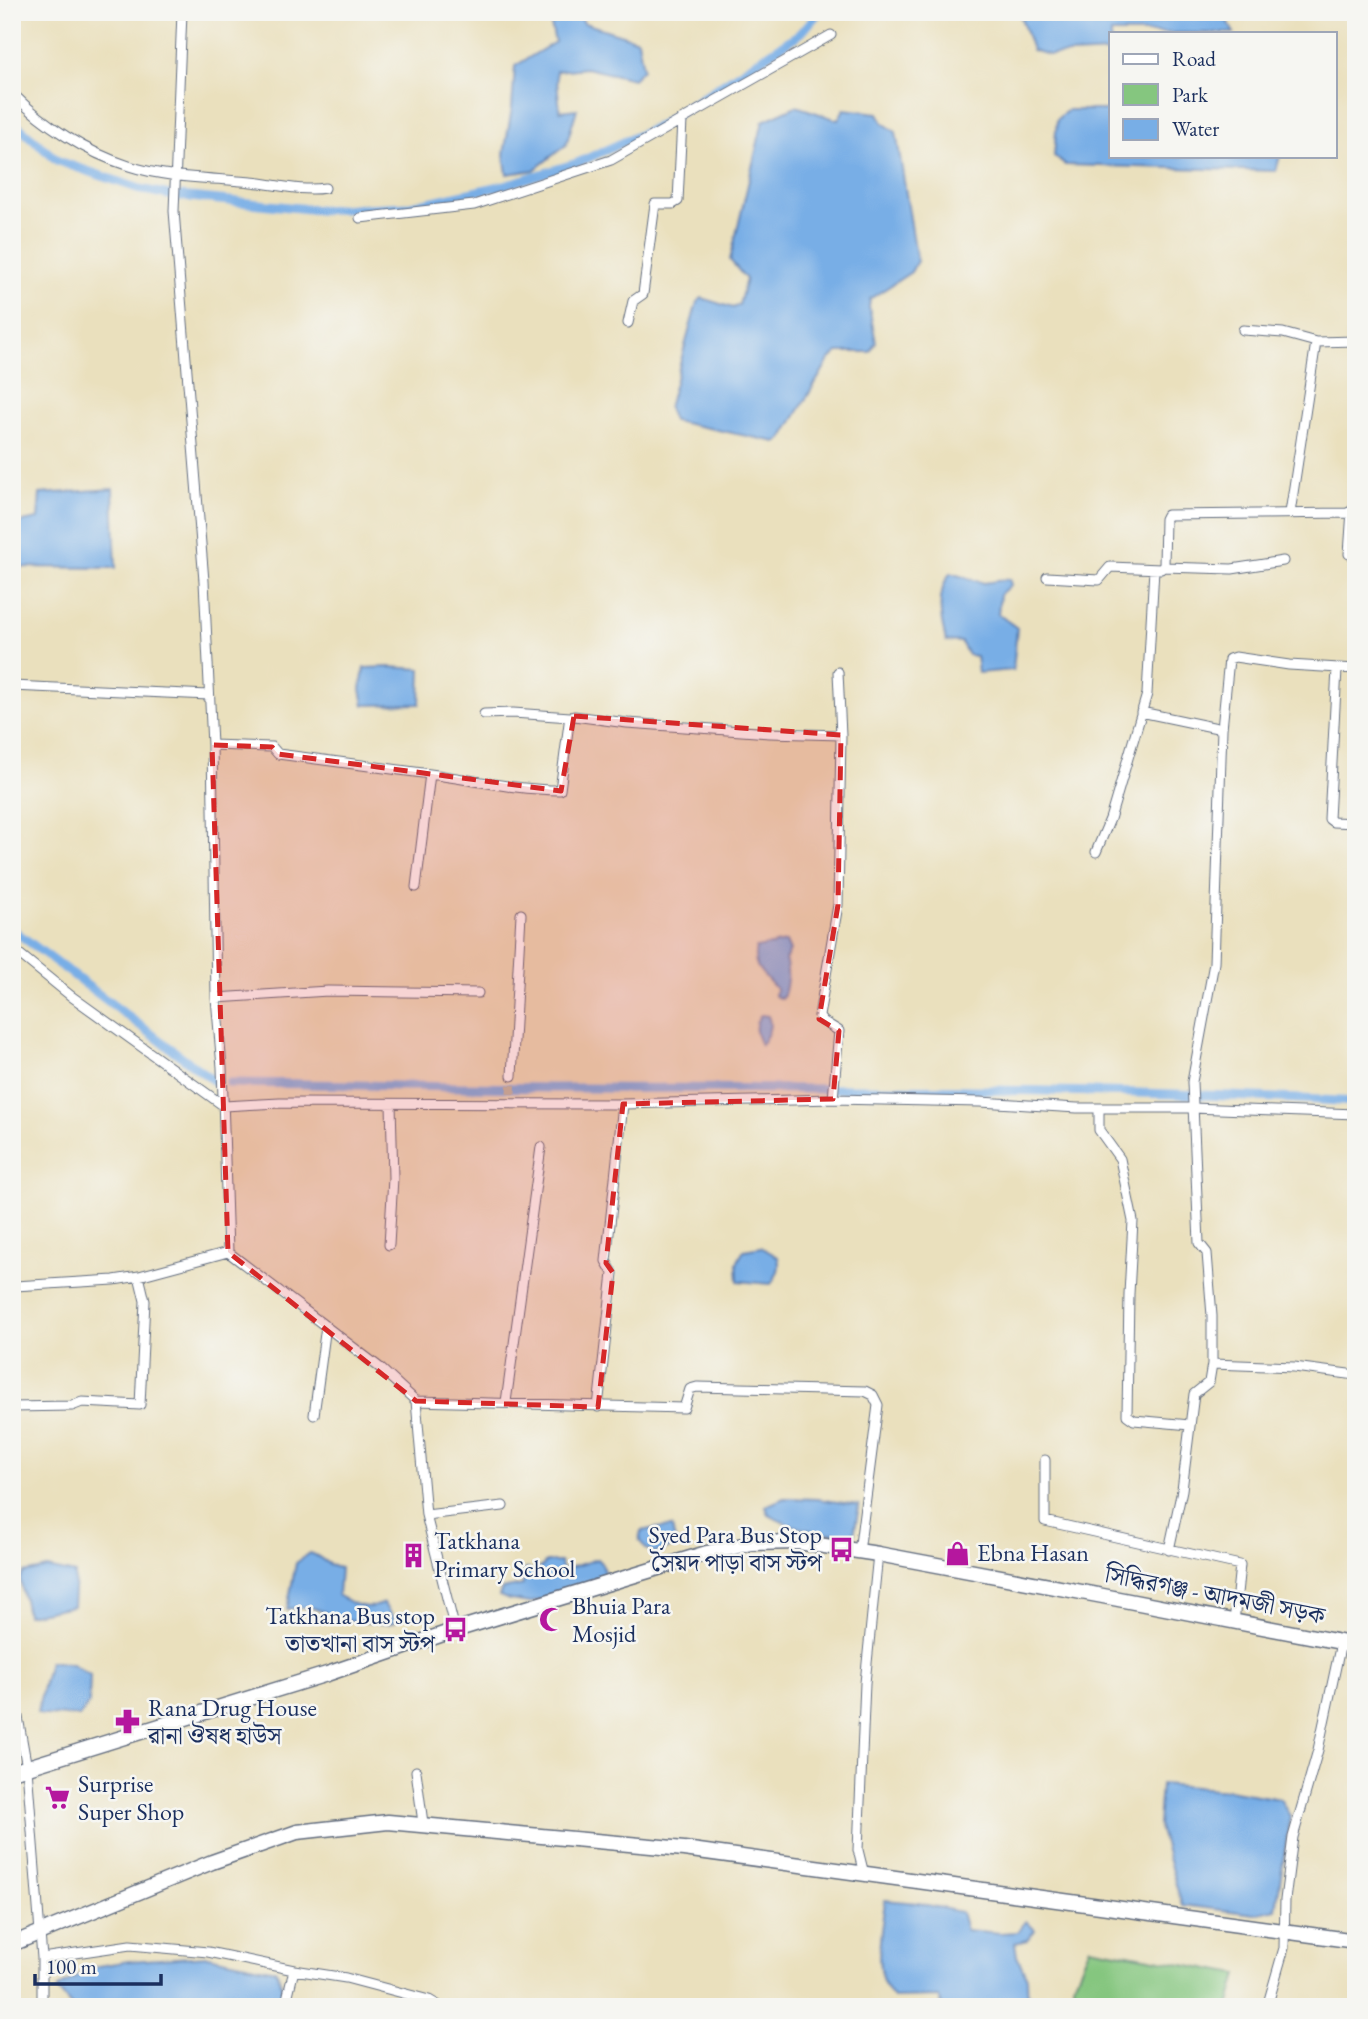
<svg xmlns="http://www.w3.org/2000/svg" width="1368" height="2019" viewBox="0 0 1368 2019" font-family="'EB Garamond','Noto Serif Bengali',serif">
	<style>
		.green { fill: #85c67f; stroke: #507a6e; stroke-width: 2 }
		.water { fill: #78aee6; stroke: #4a6ea2; stroke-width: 2 }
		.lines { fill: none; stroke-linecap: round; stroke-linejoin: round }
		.canal { stroke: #78aee6; stroke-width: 9 }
		.street-tunnel { stroke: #c1bdaa; stroke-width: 9; stroke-dasharray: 9 4.5; stroke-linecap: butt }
		.street-casing { stroke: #636d7f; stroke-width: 11 }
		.primary-casing { stroke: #636d7f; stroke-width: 17 }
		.street { stroke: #fff; stroke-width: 9 }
		.primary { stroke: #fff; stroke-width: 14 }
		.marked { fill: #d62828; fill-opacity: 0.2; stroke: #d62828; stroke-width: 5; stroke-dasharray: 14 9; stroke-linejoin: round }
		.labels { text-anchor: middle; stroke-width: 5; stroke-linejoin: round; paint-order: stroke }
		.poi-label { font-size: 24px; fill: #1b2f5e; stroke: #f6f6f2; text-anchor: start }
		.street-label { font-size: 24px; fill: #1b2f5e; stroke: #f6f6f2 }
	</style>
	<rect width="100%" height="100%" fill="#f6f6f2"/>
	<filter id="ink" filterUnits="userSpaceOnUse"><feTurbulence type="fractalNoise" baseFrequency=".0143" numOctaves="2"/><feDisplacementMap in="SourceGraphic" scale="14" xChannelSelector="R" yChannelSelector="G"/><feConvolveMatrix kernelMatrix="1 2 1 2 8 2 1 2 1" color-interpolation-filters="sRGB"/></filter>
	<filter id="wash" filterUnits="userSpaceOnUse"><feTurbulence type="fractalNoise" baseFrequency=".00686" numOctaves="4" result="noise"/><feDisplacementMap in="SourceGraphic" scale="28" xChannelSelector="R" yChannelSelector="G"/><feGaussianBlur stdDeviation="1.57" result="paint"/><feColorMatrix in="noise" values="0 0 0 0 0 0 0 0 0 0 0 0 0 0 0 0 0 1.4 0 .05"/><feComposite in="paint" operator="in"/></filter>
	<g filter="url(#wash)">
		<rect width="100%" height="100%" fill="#eae0bd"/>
		<path class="green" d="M1090 1947 1238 1974 1229 2007H1075L1074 1984Z"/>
		<path class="water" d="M548 12H578L584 23 638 40 643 69 633 79 586 68 556 71 560 111 577 109 566 145 534 170 507 174 504 154 512 108 515 66 555 42Z
			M1019 12H1222L1234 33H1111V52L1049 55 1032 50Z
			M796 106 838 120 844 109 878 113 883 123 896 132 917 261 911 272 870 299 869 307 876 342 870 352H838L829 360 782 439 776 442 673 421 668 408 697 302 702 298 733 308 739 305 746 279 730 260 763 121Z
			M1068 110H1111V156H1280L1276 171 1065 165 1054 156 1057 119Z
			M113 489 116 568 12 567V524L38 519 40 494Z
			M950 573 984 583 1009 579 1011 585 1000 594 998 614 1017 628 1013 670 978 673 976 656 968 655 961 642 946 641C940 617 936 594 950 573Z
			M389 667 421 669 420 704 364 705 361 689 364 668Z
			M786 942 790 951 785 960C789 970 787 990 782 999L775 996 776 989C764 974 751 968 756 948Z
			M761 1015 768 1016C773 1027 767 1036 761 1045 756 1035 752 1025 761 1015Z
			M761 1247 778 1257C781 1268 777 1275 771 1284L738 1281 737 1263 744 1250Z
			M784 1498 817 1499 859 1505 854 1535C824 1534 795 1530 769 1515L766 1506Z
			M672 1527 676 1545 656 1553 646 1549 639 1540 641 1531 656 1528Z
			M310 1553C322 1556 327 1567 340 1568L338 1595C353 1605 366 1611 384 1603 386 1611 394 1614 395 1622L387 1624 350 1621 310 1607 287 1609 296 1563Z
			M597 1559 602 1564 605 1575 596 1586 529 1603 510 1600 499 1596 502 1589 523 1585V1571L527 1569C536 1573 540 1569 546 1562H560L563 1570Z
			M47 1568 75 1574 73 1606 27 1615 20 1578 24 1573Z
			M49 1661 72 1664 90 1675 89 1703 80 1716 42 1715 37 1713Z
			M1161 1784 1228 1790 1280 1799 1290 1816 1276 1909 1255 1914 1182 1905 1158 1824Z
			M885 1900 918 1903 961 1912 966 1930 1000 1933 1018 1932 1026 1921 1035 1930 1027 1940 1015 1943 1017 1956 1027 1978 1028 2007H943L939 1997 893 1998C870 1973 882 1931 885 1900Z
			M208 1956 275 1970C283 1982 285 1993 278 2007H233L207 1995 196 2007H72L57 1989 92 1967 129 1961Z"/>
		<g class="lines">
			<path class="canal" d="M12 121 58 161 140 189 169 195 319 210 411 206 505 185 577 163 659 126 802 32 819 12
				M12 929 214 1081
				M230 1083C347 1084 464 1088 581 1088 839 1089 1097 1087 1356 1102"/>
		</g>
	</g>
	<g filter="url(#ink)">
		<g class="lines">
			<path class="street-tunnel" d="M511 1094 512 1076"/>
			<defs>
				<path id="street" d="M12 93C44 125 85 152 129 166 165 178 212 178 251 182 274 184 302 192 325 188
					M360 218 474 205 611 160 831 35
					M628 323 633 301 643 294 655 204H673L678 201 682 120
					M1243 330 1283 333 1316 342 1356 341
					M1290 513 1316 342
					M1349 554 1352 510
					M1163 567 1232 569 1283 561
					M1047 577 1099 580 1110 567 1161 569 1164 565 1165 519 1167 515 1347 513 1356 509
					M1337 669 1329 819 1333 822 1356 823
					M12 686 209 695
					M1141 712 1222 729
					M484 714 513 713 570 717
					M212 745 272 747 278 754 430 774 416 887
					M430 774C474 780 516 790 560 790L569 723 570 717 574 716 627 723 770 733 841 735
					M1096 852 1110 819 1147 694 1154 569
					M12 948 71 996 224 1106 280 1103 623 1104 833 1099 980 1102 1077 1108H1192L1356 1114
					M216 998 328 991 478 993
					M512 1076 521 914
					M833 1099 839 1031 821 1020 819 1016 838 905 841 735 838 672
					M1099 1108V1130L1120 1159 1133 1221 1129 1294 1127 1415 1134 1420 1190 1425
					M389 1245 393 1178 391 1104
					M228 1252 379 1367 416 1401 426 1515 455 1630
					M12 1300 15 1286 114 1280 139 1276 228 1252 222 1067 216 998 212 745 204 581 174 211 182 12
					M1212 1364 1294 1367 1356 1375
					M416 1401 684 1408 690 1389 697 1387 865 1391 873 1395 878 1405 859 1552
					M506 1402 541 1147
					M12 1407 72 1406 82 1402 140 1405 145 1301 139 1276
					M598 1407 613 1273 606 1261 623 1104
					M314 1415 326 1326
					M1045 1460V1521L1240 1565 1234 1622
					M426 1515 503 1506
					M1169 1550 1182 1490 1194 1394 1209 1382 1212 1364V1316L1207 1253 1199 1243 1192 1082 1214 963 1222 729 1229 659 1235 657 1289 665 1356 669
					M12 1683 27 1768 42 1958V2007
					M416 1771 423 1823
					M864 1874 858 1850 865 1683 878 1554
					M42 1958 130 1945 208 1952 294 1970 285 2007
					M294 1970 346 1978 429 2000 441 2007
					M1267 2007 1284 1948 1285 1900 1293 1837 1318 1750 1341 1643"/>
				<path id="primary" d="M12 1772 327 1674 455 1630 707 1553 752 1543 798 1542 878 1554 1103 1596 1356 1645
					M12 1944 212 1862 297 1832 388 1822 684 1849 1356 1941"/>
			</defs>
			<use href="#street" class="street-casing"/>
			<use href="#primary" class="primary-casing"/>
			<use href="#street" class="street"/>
			<use href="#primary" class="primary"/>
		</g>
	</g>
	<path class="marked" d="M574 716 841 735 838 905 819 1019 839 1031 833 1099 623 1104 606 1263 613 1273 598 1407 416 1401 228 1252 212 745 272 747 278 754 561 791Z"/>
	<defs>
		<symbol id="bus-bare" viewBox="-9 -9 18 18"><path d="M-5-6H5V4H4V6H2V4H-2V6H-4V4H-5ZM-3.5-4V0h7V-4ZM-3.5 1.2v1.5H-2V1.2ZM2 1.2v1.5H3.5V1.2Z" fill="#b5179e" stroke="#f6f6f2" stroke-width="2.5" paint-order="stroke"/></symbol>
		<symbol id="shop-bare" viewBox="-9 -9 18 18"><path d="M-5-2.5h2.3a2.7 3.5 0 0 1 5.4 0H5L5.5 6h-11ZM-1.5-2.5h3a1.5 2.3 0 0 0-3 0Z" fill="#b5179e" stroke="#f6f6f2" stroke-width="2.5" paint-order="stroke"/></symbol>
		<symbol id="building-bare" viewBox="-9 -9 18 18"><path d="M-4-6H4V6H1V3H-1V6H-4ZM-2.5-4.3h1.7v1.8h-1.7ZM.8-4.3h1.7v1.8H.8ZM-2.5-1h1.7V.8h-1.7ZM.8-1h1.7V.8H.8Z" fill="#b5179e" stroke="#f6f6f2" stroke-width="2.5" paint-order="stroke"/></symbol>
		<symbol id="mosque-bare" viewBox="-9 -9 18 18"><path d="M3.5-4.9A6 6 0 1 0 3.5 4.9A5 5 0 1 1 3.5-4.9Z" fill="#b5179e" stroke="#f6f6f2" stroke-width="2.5" paint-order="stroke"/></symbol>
		<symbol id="pharmacy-bare" viewBox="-9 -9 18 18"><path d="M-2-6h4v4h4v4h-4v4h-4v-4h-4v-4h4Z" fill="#b5179e" stroke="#f6f6f2" stroke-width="2.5" paint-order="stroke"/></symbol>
		<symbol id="supermarket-bare" viewBox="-9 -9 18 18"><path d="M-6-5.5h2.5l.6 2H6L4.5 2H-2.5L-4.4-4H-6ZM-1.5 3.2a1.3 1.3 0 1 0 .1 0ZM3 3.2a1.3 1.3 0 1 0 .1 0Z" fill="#b5179e" stroke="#f6f6f2" stroke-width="2.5" paint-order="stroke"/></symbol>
	</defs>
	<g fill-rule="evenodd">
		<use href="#bus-bare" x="824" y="1532" width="35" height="35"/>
		<use href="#shop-bare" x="940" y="1536" width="35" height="35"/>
		<use href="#building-bare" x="396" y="1538" width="35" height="35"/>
		<use href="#mosque-bare" x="534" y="1602" width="35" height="35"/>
		<use href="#bus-bare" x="438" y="1612" width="35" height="35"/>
		<use href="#pharmacy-bare" x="110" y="1704" width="35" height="35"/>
		<use href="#supermarket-bare" x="40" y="1780" width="35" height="35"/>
	</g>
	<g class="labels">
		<g class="poi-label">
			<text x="822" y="1543" text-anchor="end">Syed Para Bus Stop<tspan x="822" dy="28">সৈয়দ পাড়া বাস স্টপ</tspan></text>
			<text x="434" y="1549">Tatkhana<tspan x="434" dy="28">Primary School</tspan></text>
			<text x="977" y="1561">Ebna Hasan</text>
			<text x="572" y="1614">Bhuia Para<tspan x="572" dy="28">Mosjid</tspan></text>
			<text x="435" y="1624" text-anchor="end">Tatkhana Bus stop<tspan x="435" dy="28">তাতখানা বাস স্টপ</tspan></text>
			<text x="148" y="1716">Rana Drug House<tspan x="148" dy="28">রানা ঔষধ হাউস</tspan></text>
			<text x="78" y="1792">Surprise<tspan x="78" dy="28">Super Shop</tspan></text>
		</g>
		<g class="street-label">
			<text transform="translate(1215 1595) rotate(11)" y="8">সিদ্ধিরগঞ্জ - আদমজী সড়ক</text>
		</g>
	</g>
	<rect width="1368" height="2019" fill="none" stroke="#f6f6f2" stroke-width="42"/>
	<rect x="1109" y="32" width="228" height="126" fill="#f6f6f2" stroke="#9ea6b7" stroke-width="2"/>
	<rect x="1123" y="54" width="35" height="10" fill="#ffffff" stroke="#9ea6b7" stroke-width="2"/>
	<text x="1172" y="66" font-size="21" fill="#1b2f5e">Road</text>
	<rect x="1123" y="84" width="35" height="21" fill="#85c67f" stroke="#9ea6b7" stroke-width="2"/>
	<text x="1172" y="102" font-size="21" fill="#1b2f5e">Park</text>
	<rect x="1123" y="119" width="35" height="21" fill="#78aee6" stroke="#9ea6b7" stroke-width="2"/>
	<text x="1172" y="136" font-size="21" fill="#1b2f5e">Water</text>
	<path d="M35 1974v10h126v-10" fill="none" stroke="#1b2f5e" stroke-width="3.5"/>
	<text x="46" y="1974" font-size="21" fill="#1b2f5e" stroke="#f6f6f2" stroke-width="5" paint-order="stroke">100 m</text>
</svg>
